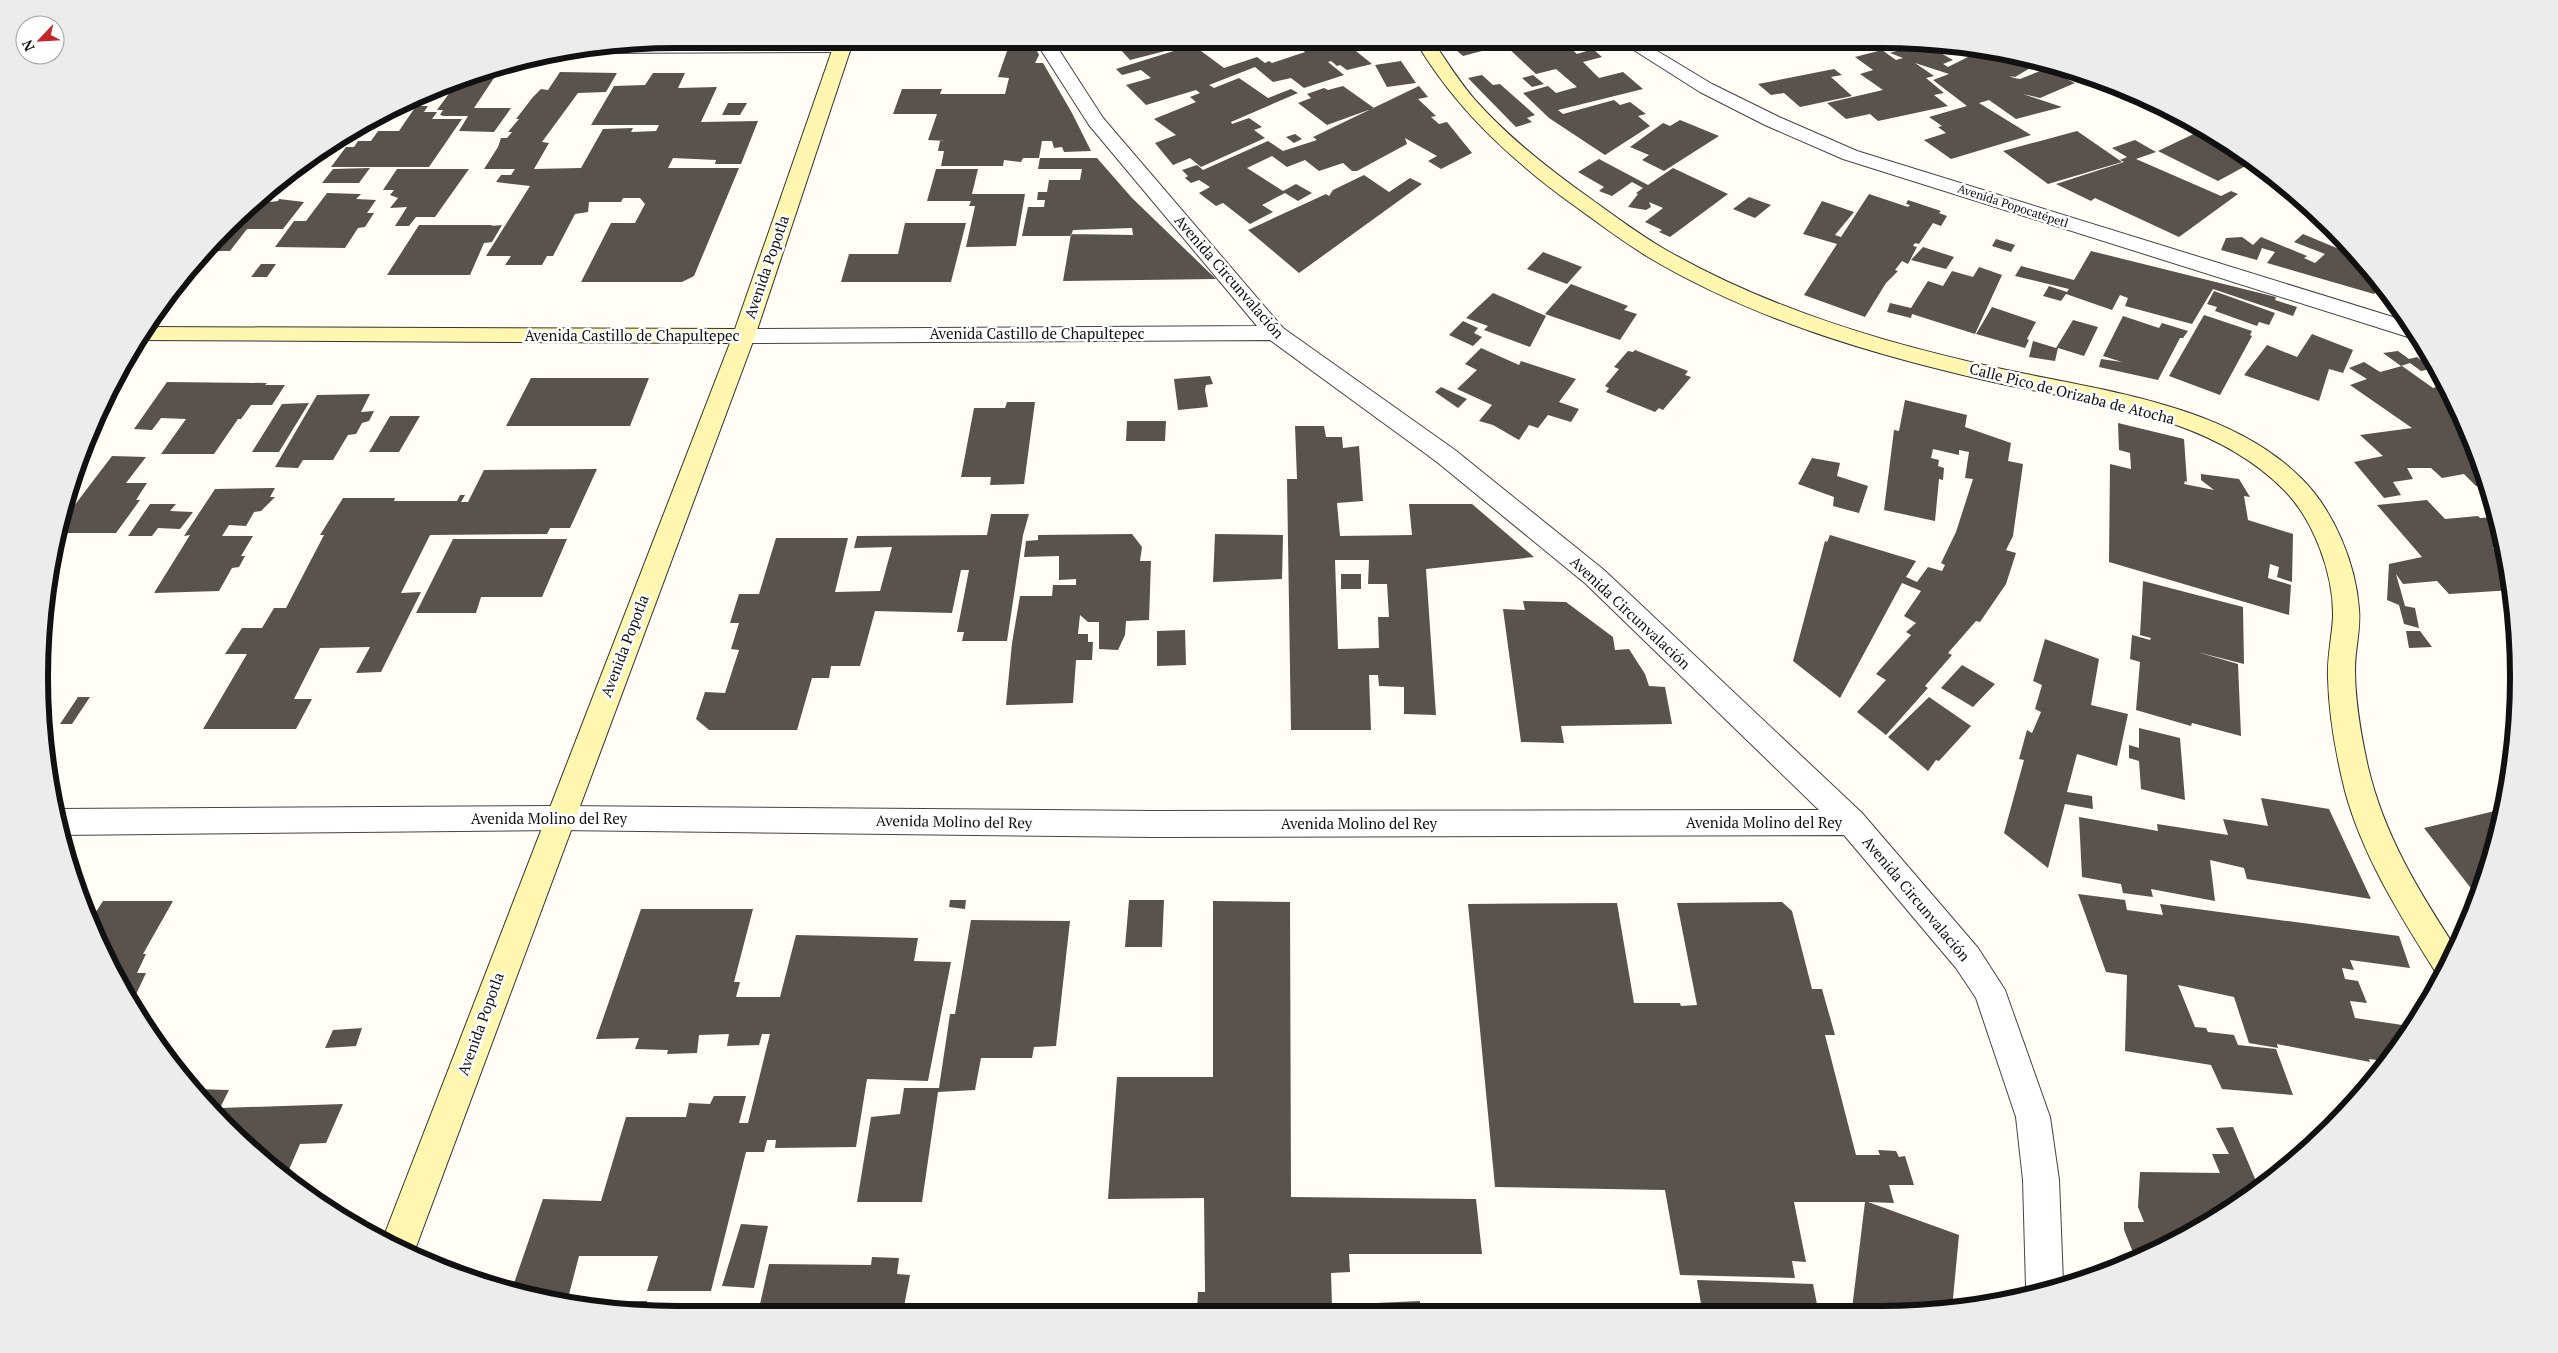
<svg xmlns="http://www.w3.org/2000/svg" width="2558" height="1353" viewBox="0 0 2558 1353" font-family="'PT Serif',serif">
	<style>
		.building { fill: #5a524d; fill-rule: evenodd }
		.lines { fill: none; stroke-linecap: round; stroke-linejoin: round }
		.street-casing { stroke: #444; stroke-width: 2 }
		.secondary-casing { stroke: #333; stroke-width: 2 }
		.street { fill: #fff; fill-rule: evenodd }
		.secondary { fill: #fff6b0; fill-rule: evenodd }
		.labels { text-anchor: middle; stroke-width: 5; stroke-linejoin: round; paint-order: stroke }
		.far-street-label { font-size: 12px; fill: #111; stroke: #fff }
		.street-label { font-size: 15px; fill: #111; stroke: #fff }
		.rim { fill: none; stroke: #111; stroke-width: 6 }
	</style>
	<rect width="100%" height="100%" fill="#fffdf5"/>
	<path class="building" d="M1111 39 1176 40 1181 47 1130 60Z
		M1323 39H1341L1372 64 1347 70 1340 65 1337 66 1331 61 1328 62 1344 75 1304 88 1291 78 1273 82 1255 67 1209 85 1214 88 1239 78 1268 98 1291 89 1298 93 1231 122 1232 124 1249 118 1262 127 1254 130 1265 138 1201 167 1190 158 1173 165 1155 143 1176 135 1154 119 1196 102 1190 97 1200 93 1196 90 1146 105 1126 85 1151 78 1141 70 1122 75 1116 69 1193 45 1224 68 1257 57 1265 63 1269 61 1272 63 1305 52 1301 48Z
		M1444 40H1502L1488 44 1493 48 1463 56Z
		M1527 40H1534L1546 50 1567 45 1577 54 1593 49 1602 57 1583 62 1599 78 1623 72 1643 89 1558 110 1563 114 1614 100 1620 105 1630 102 1646 114 1638 116 1650 126 1605 155 1549 118 1523 93 1548 86 1556 93 1577 87 1556 69 1536 74 1505 45Z
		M1923 43 1953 60 1943 64 1948 67 1982 50 2044 60 2015 77 2009 76 2014 78 2020 79 2045 69 2075 83 2040 98 2023 94 2062 107 2016 119 1989 100 1979 103 2031 135 1951 159 1924 140 1946 133 1938 127 1942 126 1929 117 1967 106 1933 80 1949 74 1915 63 1934 76 1926 78 1944 93 1934 95 1948 106 1878 121 1870 114 1846 119 1827 103 1883 90 1860 74 1873 70 1855 57 1882 50 1896 60 1903 58 1890 53Z
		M1007 51H1037L1039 55 1035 63H1043L1072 113 1091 151 1064 152 1062 147 1054 148 1052 141H1042L1039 158H1023L1021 162 1004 160 1003 166H941L944 151H938L940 141H946L928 140 937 114H893L902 89H942L940 94H1005L1009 78 998 77Z
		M1401 61 1416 83 1387 87 1375 65Z
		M1834 69 1842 75 1831 77 1852 96 1800 107 1784 93 1771 95 1758 84Z
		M473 72H498L474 108H511L494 132 459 131 468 116H444L440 115 443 110H437L461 77Z
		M560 72 617 73 606 92 578 93 542 142 549 143 534 169 581 168 603 129 633 128 631 132 656 131 659 125H591L614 86 645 85 653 73H685L678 88 717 87 701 122 758 121 741 164H715L716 160 673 158 668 168H739L694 276 682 282H581L611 223H635L645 204 640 198H623L621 202H589L588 212 575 214 553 256H547L542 265H505L511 256H486L530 186 496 182 501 175H511L515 169H484L498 147 501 138H507L512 132H508L519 119H516L533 97 541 89 548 90Z
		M1482 75 1493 85 1500 84 1535 115 1527 118 1532 122 1516 127 1510 121 1468 78Z
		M1533 75 1544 84 1532 87 1522 78Z
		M1343 86 1374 108 1327 125 1298 103 1311 98 1307 94 1324 88 1328 90Z
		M1419 86 1428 97 1418 99 1436 116 1431 117 1439 124 1447 122 1472 153 1441 169 1428 161 1437 156 1405 138 1407 144 1357 171H1352L1343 163 1319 171 1305 160 1287 167 1272 156 1247 168 1283 191 1296 184 1312 193 1298 201 1285 193 1262 205 1273 212 1250 224 1223 203 1216 206 1199 193 1210 187 1199 180 1191 183 1185 178 1188 176 1182 170 1197 165 1203 170 1268 141 1283 151 1317 140 1313 137Z
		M728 103H747L740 115H722Z
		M416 106H428L424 112H437L432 119H462L429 167H331L346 147H354L358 141H371L378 131H399Z
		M1680 120 1719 136 1664 171 1642 160 1649 155 1630 147 1663 123 1670 126Z
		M365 121 356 133H344L358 124Z
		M2202 130 2233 148 2228 150 2251 163 2218 181 2158 151Z
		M2077 131 2122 162 2048 184 2003 151Z
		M1295 134 1302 139 1294 143 1286 137Z
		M2135 140 2156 152 2136 159 2221 196 2231 191 2238 194 2179 237 2095 198 2091 201 2056 184 2124 162 2120 160 2127 157 2112 148Z
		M1040 158H1097L1132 198 1216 279 1063 281 1071 234 1133 235 1132 228 1073 230 1071 236H1022L1028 207H1044L1045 200H1037L1038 192H1047L1049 180H1080L1082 169H1038Z
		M1599 159 1648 185 1673 168 1728 194 1670 237 1659 232 1662 230 1645 222 1663 208 1649 202 1651 207 1646 210 1628 207 1638 194 1636 193 1643 188 1632 182 1612 196 1599 191 1604 187 1578 172Z
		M370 168 359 183H322L333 169Z
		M397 169H469L435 217H416L409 226H395L407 207 390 208 398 198 390 195 394 190H383Z
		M936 169H978L972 194H1025L1016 246 966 247 975 206H969L971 201H927Z
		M1364 175 1389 192 1410 178 1422 184 1299 273 1248 230 1326 194 1329 196 1333 190Z
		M264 193H276L270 202 278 201 279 199 304 202 283 229H247L230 251H202Z
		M327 193 361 194 356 199 376 200 367 213H374L365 227 358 228 345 248 275 247 294 221H306Z
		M1869 194 1908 207 1910 205 1906 204 1908 200 1941 211 1939 213 1947 216 1941 226 1933 223 1919 244 1915 243 1913 246 1917 247 1908 264 1902 261 1895 270 1898 271 1886 283 1865 317 1804 295 1837 244 1803 234 1822 201 1854 212 1835 235 1841 237Z
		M1749 197 1771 205 1755 218 1733 209Z
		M905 223H966L951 282H841L849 254H898Z
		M419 225H493L491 226 502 225 492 242 484 243 470 275H387Z
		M2303 234 2363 259 2383 286 2374 294 2267 263 2275 252 2262 248 2257 260 2221 250 2226 238 2242 237 2253 245 2261 237 2307 256 2304 258 2315 263 2325 254 2294 242Z
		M1996 239 2015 245 2011 252 1992 246Z
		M1923 247 1954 257 1946 269 1911 260Z
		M2091 251 2276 297 2275 300 2297 307 2293 316 2213 289 2192 324 2125 306 2128 298 2120 295 2112 310 2066 294 2061 301 2043 296 2049 286 2067 292 2069 289 2015 276 2021 266 2074 280Z
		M1543 252 1582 267 1567 284 1527 269Z
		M261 264H276L267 277H251Z
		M1979 267 2002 275 1975 334 1912 314 1911 318 1887 312 1890 303 1911 308 1928 281 1943 286 1952 271 1973 277Z
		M1571 284 1628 306 1624 310 1637 314 1620 340 1545 314Z
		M2214 291 2275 313 2269 325 2259 322 2257 326 2215 311 2217 307 2207 304Z
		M1493 293 1546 316 1530 347 1484 330 1488 326 1466 318Z
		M1992 307 2036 322 2027 339 2029 340 2025 348 1976 334Z
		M2204 315 2252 331 2250 335 2252 336 2220 395 2169 376Z
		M2123 316 2159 328 2162 323 2188 331 2183 338H2180L2158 380 2099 367 2101 359 2122 362 2103 356Z
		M2073 320 2098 327 2084 356 2058 348 2055 361 2029 357 2033 341 2056 348Z
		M1463 321 1478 328 1474 333 1482 337 1473 346 1449 335Z
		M2312 334 2353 350 2343 373 2329 369 2319 401 2244 375 2267 345 2297 357Z
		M1481 348 1519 365 1521 361 1576 379 1559 402 1579 409 1571 422 1548 415 1538 428 1529 425 1519 440 1493 425 1479 421 1492 405 1457 389 1477 370 1465 364Z
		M1635 350 1688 371 1685 375 1691 377 1663 410 1659 408 1655 412 1606 392 1609 388 1605 386 1619 369 1614 367 1628 351 1633 352Z
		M2398 351 2409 359 2417 357 2431 369 2421 371 2410 363 2401 366 2383 353Z
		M2364 362 2380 372 2402 366 2433 388 2444 384 2447 386 2475 448 2471 449 2478 455 2488 484 2476 486 2464 474 2442 478 2431 468H2407L2413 479 2393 482 2401 495 2384 498 2354 462 2383 456 2360 435 2412 428 2350 385 2367 379 2349 368Z
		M1210 376 1213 384 1206 385 1205 390 1208 407 1178 410 1174 379Z
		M531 378H649L630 426H506Z
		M167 382 267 383 265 385H285L272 405H251L241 419H238L214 454H161L186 419 161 418 152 430 134 429Z
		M1441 387 1467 399 1458 408 1435 392Z
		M370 394 361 412 374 411 369 421 362 423 356 434 348 435 333 460H303L298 468 275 467 317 395Z
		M1905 400 1967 415 1965 427 2011 443 2008 461 2023 464 2013 536 2006 550 2016 553 2006 584 1980 622 1976 621 1948 653 1952 655 1925 686 1928 688 1886 735 1857 712 1886 680 1876 674 1911 635 1906 632 1916 623 1904 616 1921 591 1902 583 1840 698 1793 661 1825 541 1827 542 1830 535 1916 561 1906 577 1917 582 1928 567 1942 571 1945 565 1941 563 1956 532 1973 479 1965 478 1969 452 1959 450V455L1933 449 1931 458 1939 460 1938 466 1944 468 1943 480 1939 479 1935 521 1884 510 1894 430 1899 431Z
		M1007 402H1035L1024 484 990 485 991 477H961L974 408H1005Z
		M309 403 279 452H252L282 404Z
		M390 416H420L399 452H369Z
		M1127 421H1166L1165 441H1126Z
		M2118 423 2184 439 2187 482 2185 481 2184 484 2214 490 2201 480V474L2239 479 2250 497 2244 496 2248 520 2293 534 2292 582 2277 577 2279 567 2270 564 2268 578 2291 585 2289 615 2109 562 2110 464 2131 469 2130 453 2119 450Z
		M1295 426H1324L1326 437H1342L1343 448 1359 446 1363 501 1337 503 1340 536 1412 535 1409 504H1472L1534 557 1426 569 1436 715 1404 714V687L1379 686 1378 675H1369L1371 730H1291L1287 479H1297ZM1335 560H1369L1368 584H1387L1389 617H1378L1379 648 1338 649Z
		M112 456 146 457 126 483H147L136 500H140L116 533H57L58 527Z
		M1812 458 1840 463 1837 476 1868 486 1859 513 1833 506 1834 497 1798 484Z
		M597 469 570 528H550L547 534 430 535 401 593 421 592 381 672 356 673 370 647 320 648 294 699H312L296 729H203L247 654H225L242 628H262L274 608H286L324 535H320L343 498H395L394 501H457L460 495H465L461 502H468L484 470Z
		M275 488 270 497H275L261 511 254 512 246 526 229 525 222 536H253L241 556H245L239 567 232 568 219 591 154 593 190 535 184 536 215 489Z
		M2427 500 2445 519 2478 516 2480 518 2496 517 2503 546 2493 548 2507 562 2513 590 2449 594 2437 581 2403 584 2396 574 2405 606 2415 608 2419 628 2404 624 2399 605 2387 600 2389 564 2422 557 2377 505Z
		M150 504H176L170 511 193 512 180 529 158 528 152 536H128Z
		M991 514H1029L1023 535 1007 641H962L964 632H957L969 570H961L952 613 875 611 860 666H831L829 678H812L797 730H709L696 719 705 692 725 693 739 650 731 649 739 623H730L739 594H759L776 538H848L835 592 880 591 892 547 854 548 857 536 987 535Z
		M1132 534 1142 547 1140 561H1151L1149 620 1126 621 1125 635 1118 650 1099 649V622H1088L1080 615 1078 634H1088V642H1093L1092 660H1076L1073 703 1006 705 1012 643 1020 596H1052L1053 585H1076V579L1059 580V556L1024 557 1026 541 1038 540V535Z
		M1215 534 1283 535 1282 579 1213 582Z
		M453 539H567L542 597H481L476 613H416Z
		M1341 574H1361V589H1341Z
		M2143 581 2243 607 2244 664 2197 652 2238 664 2241 736 2192 723 2191 726 2136 710 2140 662 2130 659 2132 635 2150 640 2151 638 2140 635Z
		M1523 601 1566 602 1613 637 1615 650 1629 649 1645 674 1649 686 1665 687 1672 724 1561 726 1564 743 1521 742 1503 609 1525 610Z
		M1185 630 1186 665 1157 666V631Z
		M2406 631H2420L2432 647 2409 648Z
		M2045 639 2099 659 2091 705 2128 714 2117 766 2077 754 2067 792 2092 796 2093 809 2065 804 2048 868 2004 833 2024 760 2019 759 2027 730 2032 733 2041 712 2035 709 2042 685 2033 681Z
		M1962 665 1995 684 1973 707 1941 688Z
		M78 697H90L72 724H60Z
		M1929 697 1971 726 1939 761 1936 760 1928 771 1888 737Z
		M2139 728 2180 738 2185 800 2141 789 2139 761 2129 758V745L2139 748Z
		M2261 798 2329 809 2371 899 2247 879 2244 868 2210 860 2215 901 2151 889 2153 897 2123 893 2121 884 2082 877 2079 817 2158 831 2157 824 2228 835 2223 819 2268 826Z
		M2503 809 2497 842 2477 896 2424 828Z
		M2078 894 2125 900 2127 910 2163 915 2160 904 2399 936 2410 968 2350 960 2354 970 2342 968 2345 979 2358 981 2367 1003 2350 1001 2355 1018 2409 1026 2385 1061 2369 1059 2370 1062 2277 1044 2278 1048 2249 1043 2234 997 2178 985 2195 1027 2206 1028 2208 1032 2234 1035 2238 1045 2276 1049 2293 1095 2222 1089 2211 1065 2125 1051 2127 975 2106 972Z
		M950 900H966L965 909 949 907Z
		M1129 900H1164L1162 947H1125Z
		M103 901H173L143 954H146L137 973H146L131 1005 104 958 90 921Z
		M1213 901 1290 902 1291 1197 1476 1199 1482 1254H1349L1350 1272 1331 1273 1332 1305 1420 1301V1310L1197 1311 1198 1292H1205V1287L1204 1198 1108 1199 1117 1077H1213Z
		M1782 902 1792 911 1812 989H1822L1835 1035H1825L1856 1155H1880L1878 1150 1896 1151 1899 1157 1905 1156 1914 1185H1889L1894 1203 1868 1202 1959 1235 1952 1309H1852L1865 1202H1794L1806 1262 1792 1261 1795 1278 1680 1275 1665 1190 1495 1187 1468 904 1617 903 1634 1003H1680L1681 1006 1697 1005 1677 903Z
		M641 909H753L734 982H740L736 997H780L796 935 918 938 914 961 951 962 928 1081 867 1079 856 1147 775 1148 776 1140H767L764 1152H746L711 1291H647L658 1256H579L567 1302 511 1292 543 1199 601 1201 626 1117H686L689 1103 710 1104 714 1096H746L739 1123H748L770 1034H762L759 1045 727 1046 729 1034 699 1035 697 1053 667 1054 668 1050 635 1049 639 1038 596 1039Z
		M971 920 1070 921 1056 1046 1034 1047 1032 1058H981L975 1090 938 1092 922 1202H857L871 1117 900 1114 904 1088H939L950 1014H955Z
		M362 1028 356 1046 325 1048 333 1030Z
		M2367 1082 2370 1084 2356 1102 2354 1100Z
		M194 1089 229 1090 220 1108 343 1104 326 1143 300 1144 285 1179 225 1127Z
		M2233 1127 2259 1188 2136 1260 2124 1230V1222H2144L2138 1207 2140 1172 2220 1173 2212 1154H2229L2216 1128Z
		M741 1224 768 1226 754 1288 722 1286Z
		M872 1257 899 1258 897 1274 910 1275 903 1312 758 1313 769 1264 871 1265Z
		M1697 1280 1813 1284 1818 1309 1702 1310Z
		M647 1301 644 1313 578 1303V1302Z"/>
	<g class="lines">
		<defs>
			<path id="street" d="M1034 39H1052L1103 118 1283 328 1455 450 1604 570 1862 813 1978 948 2005 990 2050 1117 2059 1180 2063 1282 2028 1292 2026 1287 2023 1180 2016 1117 1976 998 1956 968 1844 835 1153 837 559 830 59 835 54 810 57 809 559 806 1153 811 1819 810 1586 584 1437 462 1270 340 744 343 736 341 733 336 736 331 744 329 1257 326 1089 125Z
				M1618 40H1639L1712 84 1779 117 1857 151 2409 322 2420 338 2408 337 1843 159 1765 125 1700 92Z
				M639 42H842L848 43 851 47 848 51 842 52 584 53 576 49Z"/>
			<path id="secondary" d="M836 39H854L755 336 413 1255 382 1241 730 343 137 340 144 327 735 329Z
				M1415 40H1432C1446 60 1459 82 1476 101 1510 139 1550 170 1591 199 1616 217 1640 235 1666 250 1768 308 1880 342 1993 367 2094 390 2226 402 2302 479 2334 511 2356 564 2359 609 2361 629 2355 649 2355 669 2355 702 2361 735 2368 767 2384 835 2419 892 2457 950L2441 977 2438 976C2402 918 2363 858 2345 791 2336 755 2329 716 2328 678 2327 657 2332 637 2333 617 2334 575 2314 520 2284 490 2209 414 2092 404 1993 382 1874 355 1754 320 1648 257 1622 241 1597 222 1572 204 1509 158 1454 107 1415 40Z"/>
		</defs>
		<use href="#street" class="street-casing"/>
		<use href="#secondary" class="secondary-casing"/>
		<use href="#street" class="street"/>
		<use href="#secondary" class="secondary"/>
	</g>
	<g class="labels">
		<g class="far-street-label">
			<text transform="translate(2013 206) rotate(18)" y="4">Avenida Popocatépetl</text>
		</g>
		<g class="street-label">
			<text transform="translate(767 267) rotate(-71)" y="5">Avenida Popotla</text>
			<text transform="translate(1229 277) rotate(49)" y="5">Avenida Circunvalación</text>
			<text x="1037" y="339">Avenida Castillo de Chapultepec</text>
			<text x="632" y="341">Avenida Castillo de Chapultepec</text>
			<text transform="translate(2072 394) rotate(14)" y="5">Calle Pico de Orizaba de Atocha</text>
			<text transform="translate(1630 613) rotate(43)" y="5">Avenida Circunvalación</text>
			<text transform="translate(625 646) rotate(-69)" y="5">Avenida Popotla</text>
			<text x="549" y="824">Avenida Molino del Rey</text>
			<text transform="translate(954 822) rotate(1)" y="5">Avenida Molino del Rey</text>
			<text x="1764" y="828">Avenida Molino del Rey</text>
			<text x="1359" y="829">Avenida Molino del Rey</text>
			<text transform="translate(1916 899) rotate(50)" y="5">Avenida Circunvalación</text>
			<text transform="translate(481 1024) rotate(-70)" y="5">Avenida Popotla</text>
		</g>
	</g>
	<path d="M0 0H2558V1353H0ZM677 48H1881A629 629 0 0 1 2510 677V677A629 629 0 0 1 1881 1306H677A629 629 0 0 1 48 677V677A629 629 0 0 1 677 48Z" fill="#ececec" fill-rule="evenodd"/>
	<path class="rim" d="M677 48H1881A629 629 0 0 1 2510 677V677A629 629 0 0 1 1881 1306H677A629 629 0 0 1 48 677V677A629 629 0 0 1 677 48Z"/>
	<g transform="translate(40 40) rotate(245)"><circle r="24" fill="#ffffff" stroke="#a0a0a0"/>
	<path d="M0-4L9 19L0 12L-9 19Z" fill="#c4262e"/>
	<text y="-8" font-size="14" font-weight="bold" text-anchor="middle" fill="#111111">N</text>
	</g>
</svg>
